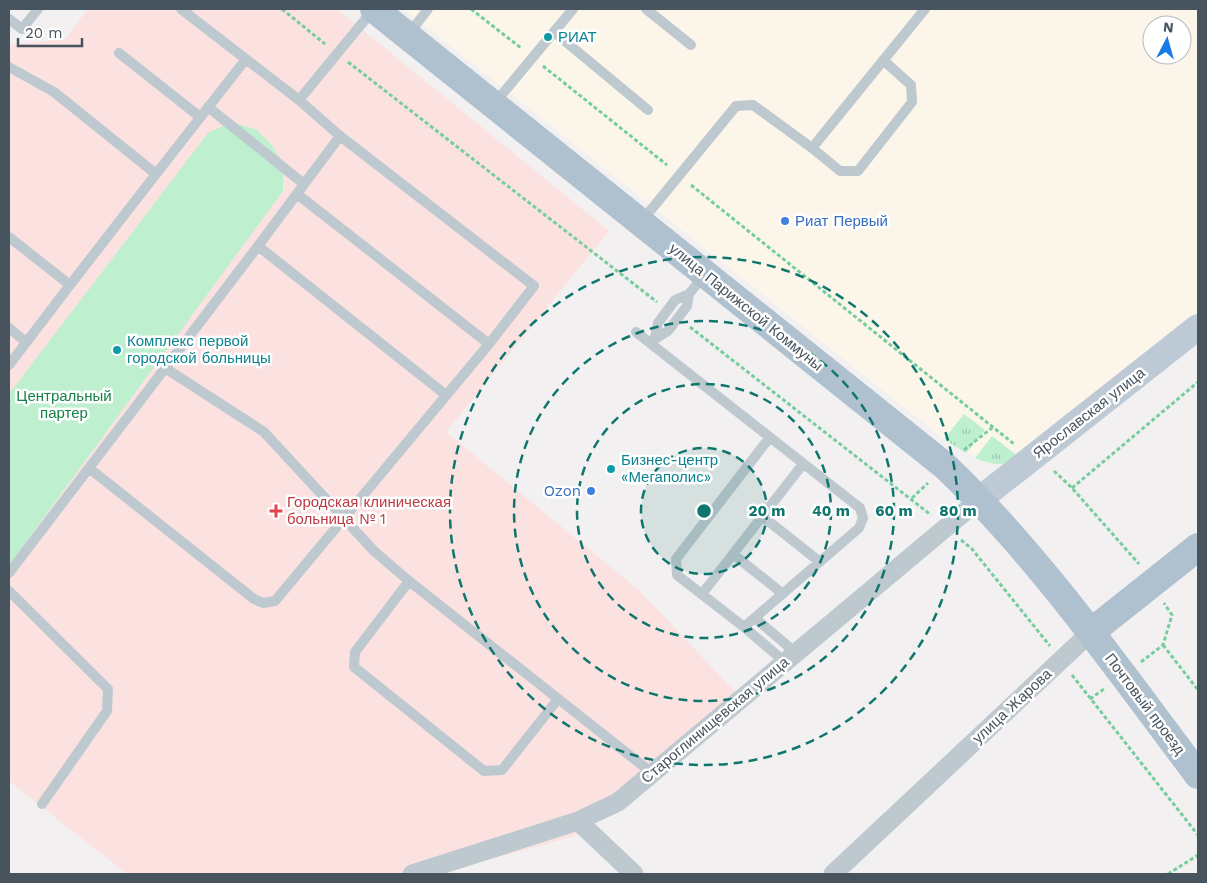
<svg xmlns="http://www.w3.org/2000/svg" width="1207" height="883" viewBox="0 0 1207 883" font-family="'Work Sans',sans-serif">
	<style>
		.commercial { fill: #fcf6ea; fill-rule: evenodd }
		.medical { fill: #fbe2e1 }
		.grass { fill: url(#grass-tufts) }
		.park { fill: #bef0cf }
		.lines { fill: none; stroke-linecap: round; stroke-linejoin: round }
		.path { stroke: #76ce9f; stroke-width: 3; stroke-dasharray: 4 2.5; stroke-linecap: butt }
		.lane { stroke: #bdc8cf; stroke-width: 10 }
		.street { stroke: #bdc8cf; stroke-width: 19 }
		.secondary { stroke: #bdc9d4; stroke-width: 26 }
		.primary { stroke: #afc0cf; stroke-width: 28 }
		.ring { fill: none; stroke: #0f766e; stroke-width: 2.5; stroke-dasharray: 9 6 }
		.culture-dot { fill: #0f9aa8; stroke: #fff; stroke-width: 2 }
		.shop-dot { fill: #3f7fe0; stroke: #fff; stroke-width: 2 }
		.health-dot { fill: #e0444e; stroke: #fff; stroke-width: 2 }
		.labels { text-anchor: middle; stroke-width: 5; stroke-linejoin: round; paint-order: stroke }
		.culture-label { font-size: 15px; fill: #0d838f; stroke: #fff; text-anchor: start }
		.shop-label { font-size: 15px; fill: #366cbe; stroke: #fff; text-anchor: start }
		.street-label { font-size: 15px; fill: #47545e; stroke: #fff }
		.park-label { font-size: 15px; fill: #168147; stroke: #fff }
		.health-label { font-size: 15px; fill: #be3a42; stroke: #fff; text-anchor: start }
		.centre { fill: #0f766e; stroke: #fff; stroke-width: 2.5 }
		.ring-label { font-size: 15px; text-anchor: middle; font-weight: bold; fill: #0f766e; stroke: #fff; stroke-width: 5; stroke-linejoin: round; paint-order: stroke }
	</style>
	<defs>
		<pattern id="grass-tufts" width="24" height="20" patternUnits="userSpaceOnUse" patternTransform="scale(1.25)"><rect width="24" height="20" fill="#bef0cf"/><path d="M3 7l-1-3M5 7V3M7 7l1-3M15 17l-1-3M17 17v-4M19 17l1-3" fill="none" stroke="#9cc5ab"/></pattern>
	</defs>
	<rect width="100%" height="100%" fill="#f2f0f0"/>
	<path class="commercial" d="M404 9H1198V326L1041 457 986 463 944 439ZM1152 25H1182V55H1152Z"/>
	<path class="medical" d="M88 9H337L609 231 446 432 640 591 737 694 578 835 439 874H127L9 781V45L65 39Z"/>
	<path class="grass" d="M964 414 985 430 966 453 944 439Z
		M992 436 1027 463C1008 465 992 466 975 458Z"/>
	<path class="park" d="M232 122 257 130 272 145 283 164V191L9 565V394L208 133Z"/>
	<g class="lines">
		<path class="path" d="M282 9 325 44
			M471 9 521 48
			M348 62 657 302
			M543 66 667 165
			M691 185 1014 444
			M690 327 931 515
			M964 450 993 427
			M1054 471 1072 488 1139 564
			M1072 488 1198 382
			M912 498 928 483
			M961 540 972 549 1050 646
			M1163 645 1198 690
			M1141 662 1163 645 1172 615 1164 603
			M1072 675 1198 835
			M1090 699 1104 689
			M1168 874 1198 855"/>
		<path class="lane" d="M181 9 299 100 340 136 534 286 489 344 297 194
			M646 9 691 45
			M9 19 22 29 38 9
			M554 32 648 110
			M408 35 428 9
			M119 53 200 117
			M9 67 54 92 156 174 246 59
			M299 100 373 10
			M494 104 573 9
			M208 107 304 184
			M340 136 258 246 446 395
			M812 148 925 9
			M641 222 736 106 753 105 812 148 840 171H858L912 102 911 85 883 60
			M9 237 70 285 9 365
			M70 285 156 174
			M9 328 26 342
			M636 332 860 508 863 518 859 528 744 627
			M655 337 658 323 675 300 689 294 705 274
			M653 340 668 331 687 306 689 294
			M165 368 264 432 374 551 409 581 652 773
			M770 437 676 559 677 575 744 627 785 662
			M89 468 254 599 263 603 275 601 489 344
			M762 516 820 562
			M733 554 783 594
			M9 573 258 246
			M409 581 355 652 354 667 484 771 502 770 558 699
			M9 591 108 689 107 711 42 804
			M702 594 803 464
			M755 618 796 653"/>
		<path class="street" d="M578 821 634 874
			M412 874 578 821 618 802 980 499
			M833 874 1091 632"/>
		<path class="secondary" d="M980 499 1198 327"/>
		<path class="primary" d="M374 9 945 466C1041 558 1118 669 1198 775
			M1091 632 1198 547"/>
	</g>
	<circle cx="704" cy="511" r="63" fill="#0f766e" fill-opacity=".12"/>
	<g class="ring">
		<circle cx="704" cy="511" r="63"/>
		<circle cx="704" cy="511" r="127"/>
		<circle cx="704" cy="511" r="190"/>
		<circle cx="704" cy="511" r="254"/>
	</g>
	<g class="culture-dot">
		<circle cx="548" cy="37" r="5"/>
		<circle cx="117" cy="350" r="5"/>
		<circle cx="611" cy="469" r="5"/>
	</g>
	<g class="shop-dot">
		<circle cx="785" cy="221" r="5"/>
		<circle cx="591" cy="491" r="5"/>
	</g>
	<path class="health-dot" d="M273.5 503.5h5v5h5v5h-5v5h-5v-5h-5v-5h5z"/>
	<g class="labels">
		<g class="culture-label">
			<text x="558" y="42">РИАТ</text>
			<text x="127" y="346">Комплекс первой<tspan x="127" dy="17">городской больницы</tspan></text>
			<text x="621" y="465">Бизнес-центр<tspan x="621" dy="17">«Мегаполис»</tspan></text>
		</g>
		<g class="shop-label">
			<text x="795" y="226">Риат Первый</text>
			<text x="581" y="496" text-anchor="end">Ozon</text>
		</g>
		<g class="street-label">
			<text transform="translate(746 307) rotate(39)" y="5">улица Парижской Коммуны</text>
			<text transform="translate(1089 413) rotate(-38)" y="5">Ярославская улица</text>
			<text transform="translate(1145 704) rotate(53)" y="5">Почтовый проезд</text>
			<text transform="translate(1012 706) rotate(-43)" y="5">улица Жарова</text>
			<text transform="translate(715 720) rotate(-40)" y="5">Староглинищевская улица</text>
		</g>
		<g class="park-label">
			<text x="64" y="401">Центральный<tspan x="64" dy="17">партер</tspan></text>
		</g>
		<g class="health-label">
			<text x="287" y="507">Городская клиническая<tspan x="287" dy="17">больница № 1</tspan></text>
		</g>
	</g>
	<circle cx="704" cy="511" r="8" class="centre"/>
	<g class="ring-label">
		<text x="767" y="516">20 m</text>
		<text x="831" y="516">40 m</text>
		<text x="894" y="516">60 m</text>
		<text x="958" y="516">80 m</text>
	</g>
	<rect width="1207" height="883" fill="none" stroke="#47545e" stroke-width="20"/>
	<g transform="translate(1167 40) rotate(6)"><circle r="24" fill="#ffffff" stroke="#b5bbbf"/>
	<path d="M0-4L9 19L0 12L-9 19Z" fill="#177ae5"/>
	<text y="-8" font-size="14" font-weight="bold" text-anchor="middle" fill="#47545e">N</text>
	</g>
	<path d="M18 38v8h64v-8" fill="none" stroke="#47545e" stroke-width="2.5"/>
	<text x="25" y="38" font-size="15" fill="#47545e" stroke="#ffffff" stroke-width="4" paint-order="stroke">20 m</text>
</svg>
